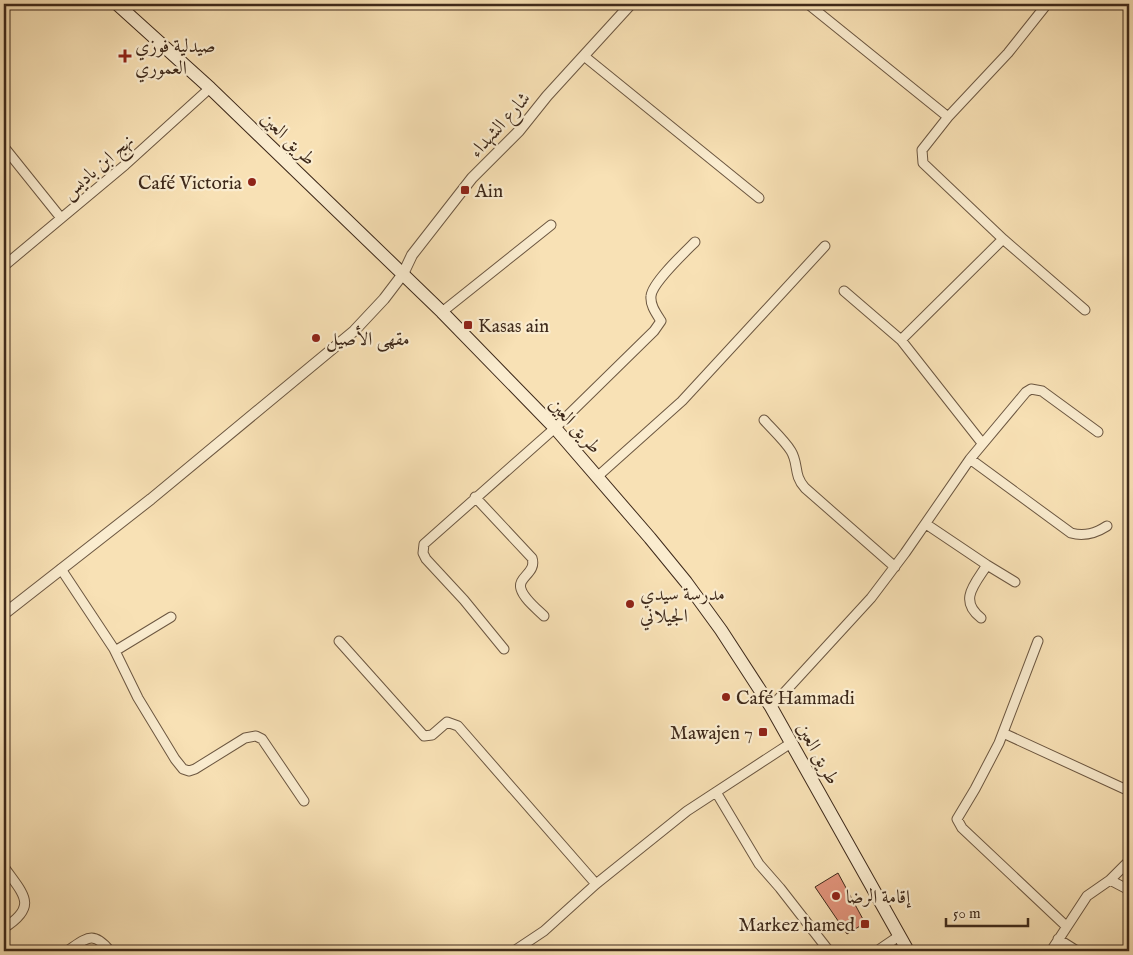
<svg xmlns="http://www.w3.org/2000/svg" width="1133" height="955" viewBox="0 0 1133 955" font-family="'IM FELL English',Amiri,serif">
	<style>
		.building { fill: #e3947c; stroke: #3e291a }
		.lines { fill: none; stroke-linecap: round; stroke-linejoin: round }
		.minor-casing { stroke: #6c5741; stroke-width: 11 }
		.tertiary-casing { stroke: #6c5741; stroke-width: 12 }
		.secondary-casing { stroke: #3e291a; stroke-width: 14 }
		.minor { stroke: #faeccf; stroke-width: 9 }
		.tertiary { stroke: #faeccf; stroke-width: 10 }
		.secondary { stroke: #faeccf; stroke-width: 12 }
		.poi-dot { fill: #8f2418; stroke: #faeccf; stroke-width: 2 }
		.labels { text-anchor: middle; stroke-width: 4.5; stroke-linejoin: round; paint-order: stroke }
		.poi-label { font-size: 19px; fill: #3e291a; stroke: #faeccf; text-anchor: start }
		.street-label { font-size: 19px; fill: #3e291a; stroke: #faeccf }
	</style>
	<rect width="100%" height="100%" fill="#f8e1b5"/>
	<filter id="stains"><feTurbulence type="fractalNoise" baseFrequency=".004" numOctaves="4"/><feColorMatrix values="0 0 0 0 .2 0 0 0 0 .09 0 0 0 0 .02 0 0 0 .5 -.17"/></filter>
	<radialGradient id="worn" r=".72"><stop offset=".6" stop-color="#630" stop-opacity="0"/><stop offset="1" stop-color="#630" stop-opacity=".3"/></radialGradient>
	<path class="building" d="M838 873 865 923 847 934 815 887Z"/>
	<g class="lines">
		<defs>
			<path id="minor" d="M808 4 948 117
				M584 56 759 198
				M4 147 61 218
				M1003 239 1085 310
				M4 266 125 165 210 88
				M844 291 901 340 982 443
				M442 312 551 225
				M901 340 1003 239 923 163 922 150 948 117 1008 53 1047 4
				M764 420C772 429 785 441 791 451 799 464 793 475 805 488L895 567
				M970 459 1071 533C1085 537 1096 533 1107 526
				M597 477 682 401 825 246
				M475 497 532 558C537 573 517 577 521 589 524 599 537 609 544 616
				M926 524 987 565 1015 582
				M61 569 114 649 138 698 175 759 183 769 189 771 195 769 245 738 256 736 262 739 304 801
				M981 618C958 600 975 584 987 565
				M339 641 424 736 432 735 447 722 458 726 596 884
				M1038 641 999 743 975 789 957 819 962 828 1066 926
				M504 649 464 600 426 559 423 553 424 544 555 428 654 331 661 321C656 313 650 305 651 296 652 283 685 252 695 242
				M115 651 171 617
				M771 707 871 598 905 553 970 459 1026 392 1031 389 1042 391 1098 432
				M1003 733 1129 791
				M716 792 759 864 780 888 829 951
				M4 867C23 894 39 906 4 928
				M1110 880 1129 890
				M1058 939 1077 951
				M67 951C87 938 93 930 110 951
				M514 951 544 931 596 884 687 811 791 743
				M877 951 899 936
				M1051 951 1087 896 1110 880 1129 861"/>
			<path id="tertiary" d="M4 614 151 499 354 331 384 299 403 274 412 255 472 178 519 131 547 96 631 4"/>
			<path id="secondary" d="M117 4 210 88 442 312 555 428 650 538 686 582 721 630 771 707 908 951"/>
		</defs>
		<use href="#minor" class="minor-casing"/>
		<use href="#tertiary" class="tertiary-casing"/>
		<use href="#secondary" class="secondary-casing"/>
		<use href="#minor" class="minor"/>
		<use href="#tertiary" class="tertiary"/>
		<use href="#secondary" class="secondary"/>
	</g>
	<g class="poi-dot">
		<path d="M122.5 48.5h5v5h5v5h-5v5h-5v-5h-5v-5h5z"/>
		<circle cx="252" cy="182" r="5"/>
		<rect x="460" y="185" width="10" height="10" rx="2.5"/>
		<rect x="463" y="320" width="10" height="10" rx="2.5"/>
		<circle cx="316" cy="338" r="5"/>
		<circle cx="630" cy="604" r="5"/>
		<circle cx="726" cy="697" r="5"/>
		<rect x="758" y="727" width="10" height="10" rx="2.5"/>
		<circle cx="836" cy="896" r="5"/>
		<rect x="860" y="919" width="10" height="10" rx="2.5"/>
	</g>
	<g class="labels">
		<g class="poi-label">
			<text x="135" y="52">صيدلية فوزي<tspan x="135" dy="22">العموري</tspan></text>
			<text x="242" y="189" text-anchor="end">Café Victoria</text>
			<text x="475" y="197">Ain</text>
			<text x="478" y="332">Kasas ain</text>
			<text x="326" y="345">مقهى الأصيل</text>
			<text x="640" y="600">مدرسة سيدي<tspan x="640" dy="22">الجيلاني</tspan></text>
			<text x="736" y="704">Café Hammadi</text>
			<text x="753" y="739" text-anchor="end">Mawajen 7</text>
			<text x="846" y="903">إقامة الرضا</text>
			<text x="855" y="931" text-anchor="end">Markez hamed</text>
		</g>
		<g class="street-label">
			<text transform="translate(499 124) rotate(-48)" y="7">شارع الشهداء</text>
			<text transform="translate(289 138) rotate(44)" y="7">طريق العين</text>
			<text transform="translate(97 166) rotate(-41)" y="7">نهج ابن باديس</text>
			<text transform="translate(576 425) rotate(48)" y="7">طريق العين</text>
			<text transform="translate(819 753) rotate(61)" y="7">طريق العين</text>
		</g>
	</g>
	<rect width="1133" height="955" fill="none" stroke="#f8e1b5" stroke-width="20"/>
	<rect x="5" y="5" width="1123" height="945" fill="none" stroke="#3e291a" stroke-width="2.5"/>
	<rect x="10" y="10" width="1113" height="935" fill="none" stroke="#3e291a"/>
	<path d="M946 918v8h82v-8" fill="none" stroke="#3e291a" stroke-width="2.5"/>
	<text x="953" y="918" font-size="15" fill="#3e291a" stroke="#faeccf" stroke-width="4" paint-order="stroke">50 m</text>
	<rect width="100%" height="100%" filter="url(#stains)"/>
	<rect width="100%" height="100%" fill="url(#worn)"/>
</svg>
